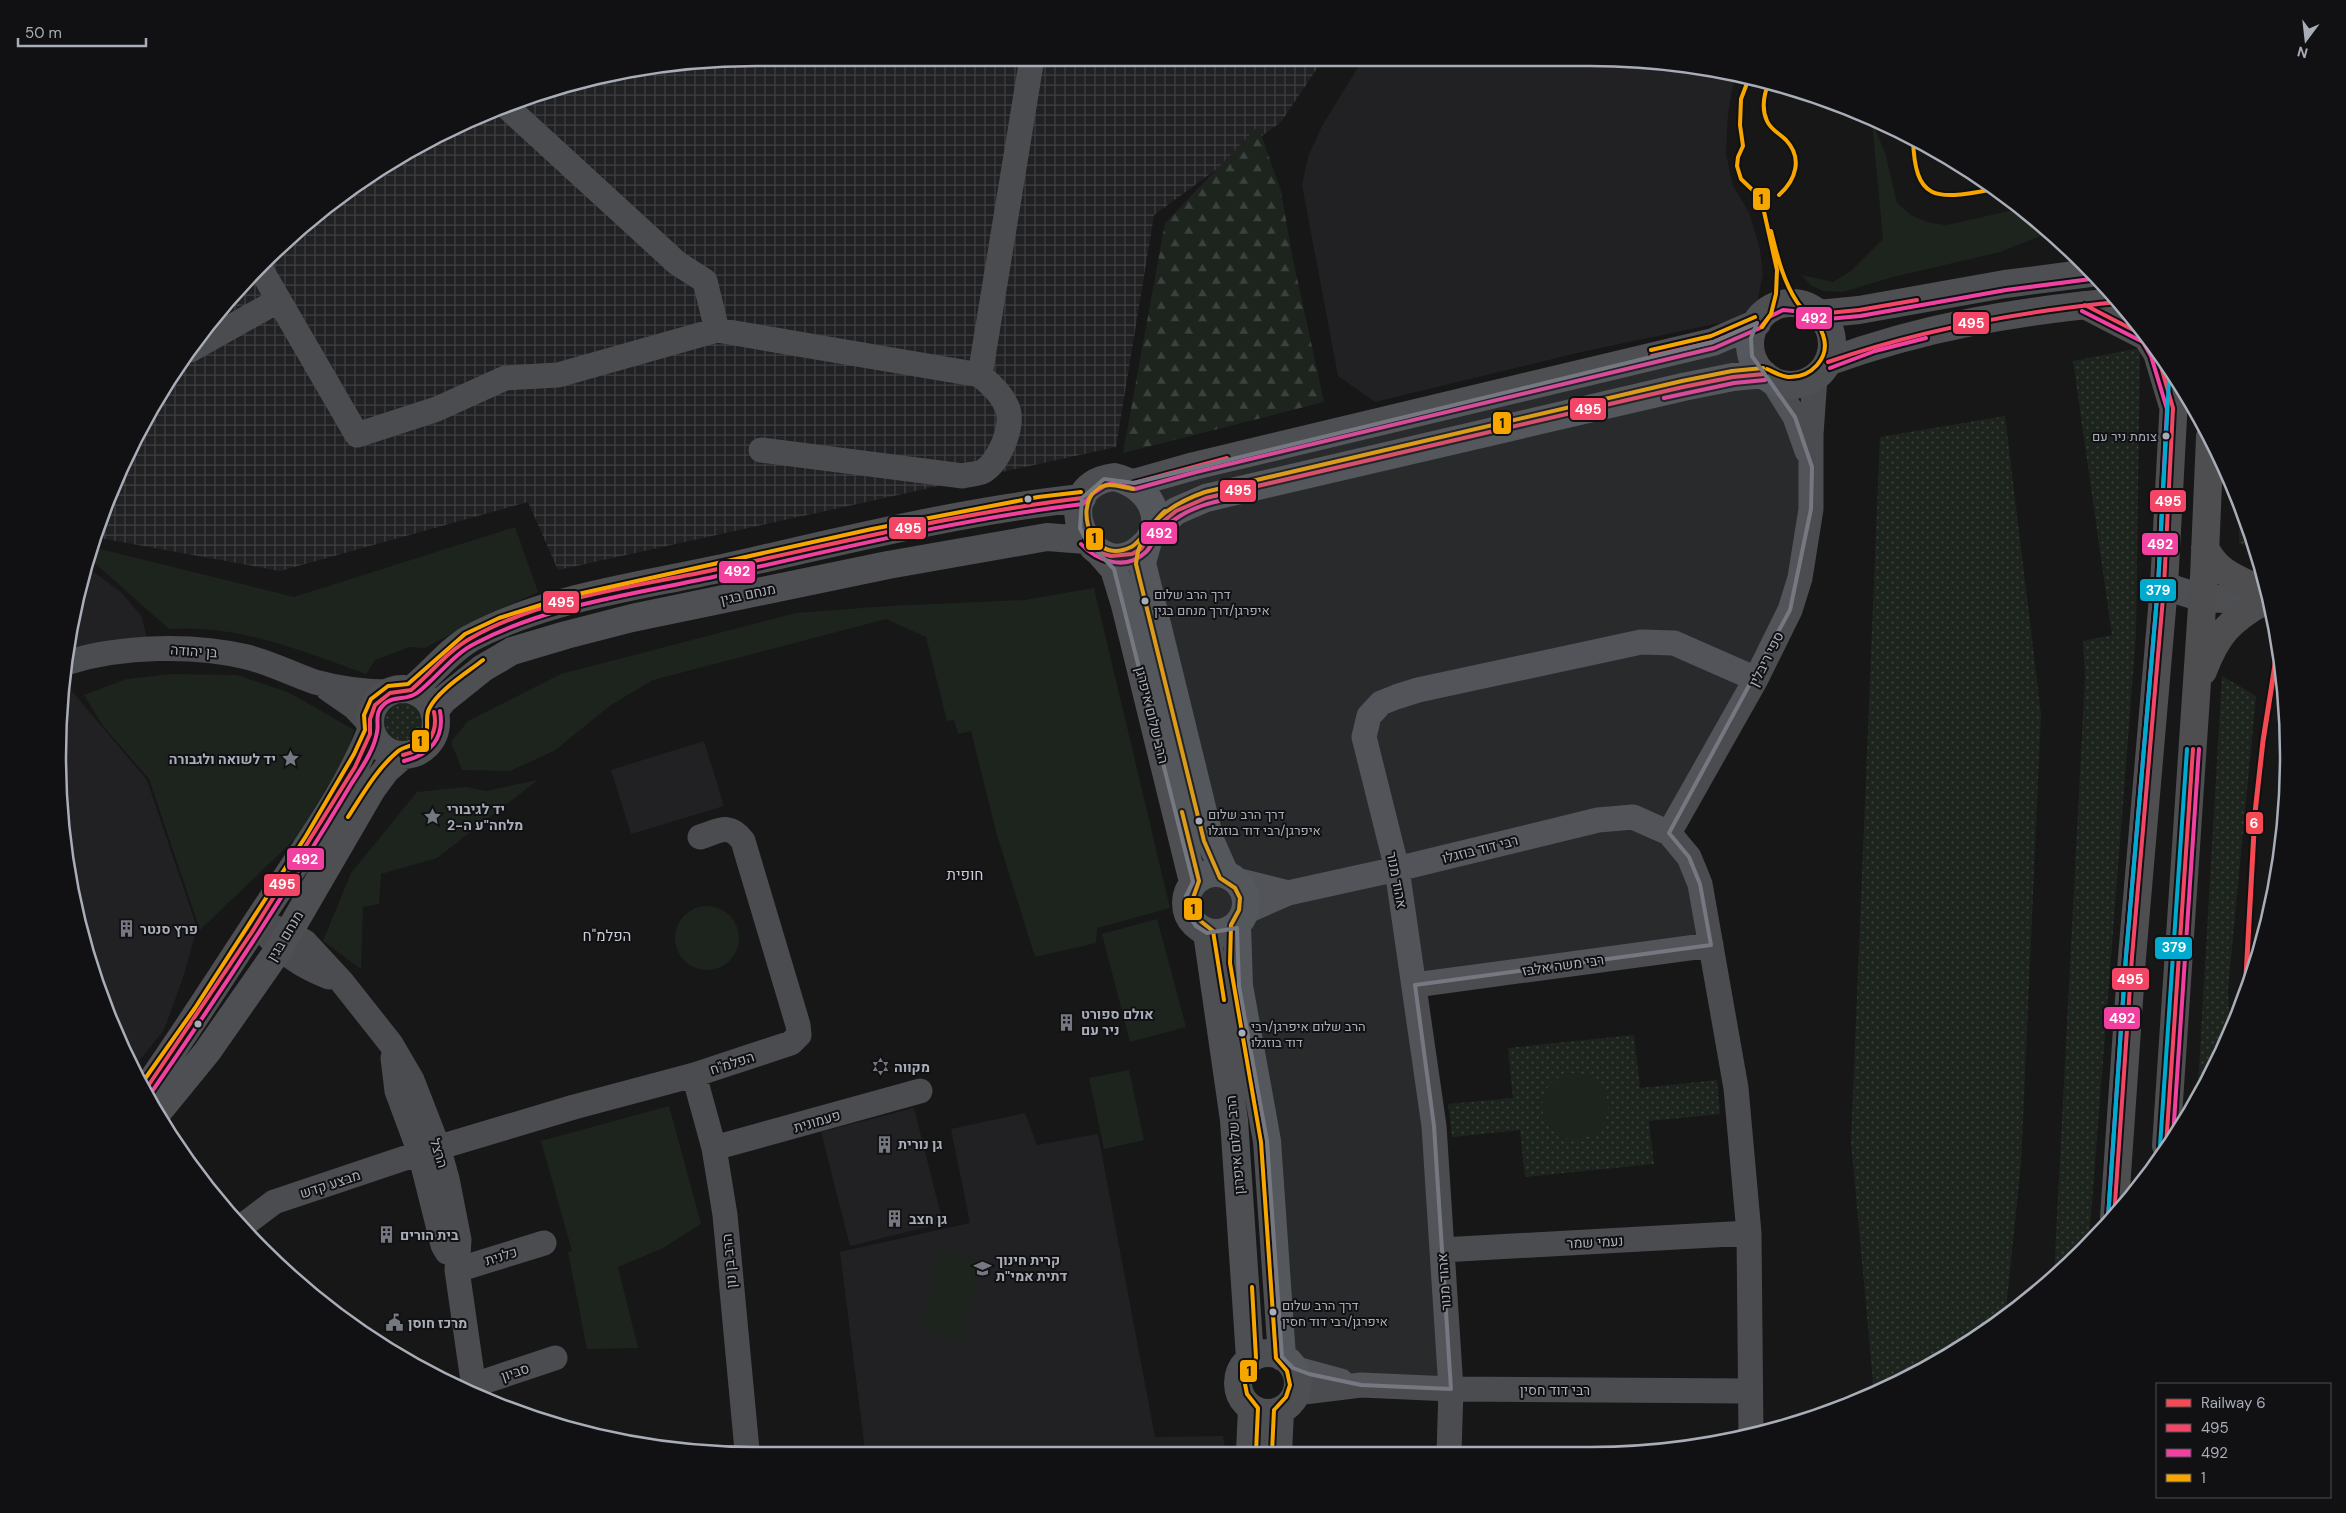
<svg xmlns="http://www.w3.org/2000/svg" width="2346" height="1513" viewBox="0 0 2346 1513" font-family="'DM Sans',Heebo,sans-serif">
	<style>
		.built { fill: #212123 }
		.industrial { fill: url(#industrial-grid) }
		.grass { fill: url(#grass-dots) }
		.forest { fill: url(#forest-firs) }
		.green { fill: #1d241e }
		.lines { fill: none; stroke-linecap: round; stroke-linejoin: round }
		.minor { stroke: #4b4c50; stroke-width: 25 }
		.major { stroke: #4d4f52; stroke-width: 28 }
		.highway { stroke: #4e4e51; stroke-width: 28 }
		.bus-1-casing { stroke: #111113; stroke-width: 8 }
		.bus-2-casing { stroke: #111113; stroke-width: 8 }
		.bus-3-casing { stroke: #111113; stroke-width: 8 }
		.bus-4-casing { stroke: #111113; stroke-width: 8 }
		.bus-1 { stroke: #f34667; stroke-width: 4 }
		.bus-2 { stroke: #f240a1; stroke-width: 4 }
		.bus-3 { stroke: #f7a600; stroke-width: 4 }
		.bus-4 { stroke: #00a9ce; stroke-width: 4 }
		.rail-1-casing { stroke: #111113; stroke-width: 9 }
		.rail-1 { stroke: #f54a51; stroke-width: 5 }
		.marked { fill: #757880; fill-opacity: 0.2; stroke: #757880; stroke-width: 4; stroke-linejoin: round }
		.bus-dot { fill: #a8adb8; stroke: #111113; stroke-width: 2 }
		.labels { text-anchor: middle; stroke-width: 4; stroke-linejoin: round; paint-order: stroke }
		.bus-label { font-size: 13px; fill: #a8adb8; stroke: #111113; text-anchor: start }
		.street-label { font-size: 14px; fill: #a8adb8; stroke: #111113 }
		.poi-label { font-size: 14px; font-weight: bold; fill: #a8adb8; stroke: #111113; text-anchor: start }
		.neighbourhood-label { font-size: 15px; fill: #c9ccd4; stroke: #111113 }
		.rim { fill: none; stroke: #a8adb8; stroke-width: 2.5 }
		.line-badge { stroke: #111113; stroke-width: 2 }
		.badge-label { font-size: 14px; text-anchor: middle; font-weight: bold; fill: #fff }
		.pale-badge-label { font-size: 14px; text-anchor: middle; font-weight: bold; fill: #111 }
	</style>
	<defs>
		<pattern id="industrial-grid" width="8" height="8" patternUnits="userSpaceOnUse" patternTransform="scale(1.25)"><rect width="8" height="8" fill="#212123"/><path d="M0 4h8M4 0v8" fill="none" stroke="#3e3f41"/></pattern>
		<pattern id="grass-dots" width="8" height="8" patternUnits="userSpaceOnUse" patternTransform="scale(1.25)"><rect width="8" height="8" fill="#1d241e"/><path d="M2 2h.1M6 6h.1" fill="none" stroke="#3b413d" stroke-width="1.8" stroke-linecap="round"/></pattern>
		<pattern id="forest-firs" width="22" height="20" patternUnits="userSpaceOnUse" patternTransform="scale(1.25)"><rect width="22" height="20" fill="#1d241e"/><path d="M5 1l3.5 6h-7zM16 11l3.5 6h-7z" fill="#3b413d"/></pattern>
	</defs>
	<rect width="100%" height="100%" fill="#171717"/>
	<path class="built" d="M1360 64H1681L1735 74 1728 114 1726 154 1733 186 1749 212 1760 249 1763 274 1758 299 1749 312 1734 320 1586 351 1375 402 1338 376 1302 185 1308 157 1322 126Z
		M88 568 122 593 142 617 147 639 70 655Z
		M65 683 147 780 197 928 183 978 164 1030 134 1067 111 1024 81 937 59 803V711Z
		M704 741 724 806 631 834 611 770Z
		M914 1108 943 1223 850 1246 821 1132Z
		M1025 1113 1037 1145 1098 1134 1155 1437 1223 1436 1226 1452 865 1450 840 1252 970 1223 951 1129Z"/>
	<path class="industrial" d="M665 64H1320L1281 122 1154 215 1116 447 558 570 528 502 280 571 94 537 151 407 202 331 262 262 368 175 532 95Z"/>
	<path class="grass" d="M2140 348 2136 635 2089 1241 2054 1274 2085 677 2083 641 2112 635 2073 361Z
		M2005 416 2041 714 2021 1164 2005 1318 1899 1383 1874 1393 1851 1142 1880 437Z
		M2239 509 2255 550 2239 543Z
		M2222 676 2256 696 2228 989 2230 1029 2197 1102Z
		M379 724a22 22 0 1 1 44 0a22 22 0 1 1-44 0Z
		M1634 1035 1640 1088 1717 1080 1720 1114 1649 1121 1654 1164 1525 1177 1520 1130 1452 1137 1448 1104 1513 1098 1508 1048Z"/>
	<path class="forest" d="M1258 126 1281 191 1292 255 1324 402 1123 453 1165 223Z"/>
	<path class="green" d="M1872 121 1886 156 1897 203 1912 216 1930 223 1947 225 2018 209 2051 232 2000 252 1889 278 1843 292 1823 291 1812 286 1801 275 1833 282 1851 271 1883 239Z
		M515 527 538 592 483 617 425 648 409 647 375 660 366 674C302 651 238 624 169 629L89 558 92 547 294 597Z
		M1094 588 1170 908 1097 928 1096 943 1035 957 997 835 971 731 958 734 954 720 947 721 926 637 886 619 653 680 611 705 554 751 510 771 462 770 451 742 468 721 561 674 796 613 888 606 1025 600Z
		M171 674 237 675 290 693 354 730 348 753 296 838 200 930 149 779 103 726 84 695 127 679Z
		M538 780 437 858 381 874 379 904 363 907 361 969 323 941 351 873 417 792 466 787 486 791Z
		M675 938a32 32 0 1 1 64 0a32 32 0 1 1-64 0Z
		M1157 919 1186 1027 1130 1042 1102 934Z
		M1129 1070 1144 1140 1104 1149 1089 1078Z
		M1542 1106a33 33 0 1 1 66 0a33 33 0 1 1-66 0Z
		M669 1106 701 1224 663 1248 618 1267 638 1348 587 1349 568 1252 572 1251 541 1141Z
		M940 1251 982 1262 962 1339 920 1328Z"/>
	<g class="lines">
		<path class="minor" d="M507 107 677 263 705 281 717 330
			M259 266 357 435 437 409 505 378 558 375 717 330 980 375C991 385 1001 393 1007 407 1015 425 999 463 982 472 977 474 969 474 963 476L761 450
			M190 350 279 300
			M980 375 1031 64
			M1772 380 1795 417 1807 451
			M69 662C121 646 193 644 247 657 271 663 292 674 315 682 340 689 365 692 391 692
			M328 689 354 707 370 724
			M1669 833 1756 679 1790 610 1800 578 1811 509V434L1815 377
			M1236 880 1288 893
			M1245 912 1288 893 1397 869 1598 820 1633 817 1669 833 1689 857 1700 884 1736 1088 1749 1233 1751 1435
			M257 922 288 932 305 942 342 982 391 1044 412 1080 438 1147 447 1179 459 1240 457 1270 475 1395
			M266 934C283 954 305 968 329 977
			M1415 985 1711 945
			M393 1058 397 1091 420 1153 443 1245 447 1252
			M694 1075 714 1148 725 1215 747 1450
			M714 1148 920 1091
			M245 1224 274 1202 420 1153 574 1107 694 1075 791 1043 799 1035 798 1025 743 841C729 822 719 831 700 837
			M1442 1250 1749 1233
			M457 1270 544 1243
			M1293 1368 1341 1381
			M474 1385 555 1358
			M1296 1393 1361 1385 1451 1389 1749 1391
			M1449 1453 1451 1389 1434 1126 1397 869 1364 737 1369 716 1381 703 1396 697 1418 690 1641 642 1674 643 1756 679"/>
		<path class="major" d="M1750 344a41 41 0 1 1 82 0a41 41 0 1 1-82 0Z
			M1818 314 1859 310 2005 284 2090 273
			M1828 362C1922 327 2018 311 2117 302
			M1114 477C1148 484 1171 521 1142 547 1095 591 1041 487 1114 477Z
			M1134 483 1194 466 1713 342 1757 323
			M1153 530 1176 511 1206 498 1683 387 1733 377 1764 374
			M1148 541 1142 563 1210 840 1225 874
			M1100 553 1114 569 1125 605 1193 882
			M2164 586 2202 598 2269 601
			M370 722a33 33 0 1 1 66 0a33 33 0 1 1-66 0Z
			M411 690C432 674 448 651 471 638 546 598 636 587 718 569 838 542 959 511 1082 498
			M434 712 443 700 483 668 512 651 566 635 632 618 888 565 1047 537 1086 540
			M1186 903a30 30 0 1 1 60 0a30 30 0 1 1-60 0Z
			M1237 926 1239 986 1267 1141 1282 1357
			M1207 933 1234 1120 1250 1358
			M146 1089C191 1025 233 958 277 892 310 841 348 789 371 731
			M158 1112 207 1052 279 949 372 789 386 770 403 755
			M1238 1383a30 30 0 1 1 60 0a30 30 0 1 1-60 0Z
			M1250 1452 1252 1409
			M1278 1452 1280 1412"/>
		<path class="highway" d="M2085 305 2147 337 2157 353 2172 403
			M2205 548C2215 568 2228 575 2248 584
			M2203 671C2217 634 2230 620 2264 601
			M2166 1146 2204 577 2210 437
			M2114 1218 2132 957 2164 586 2175 380"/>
		<defs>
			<path id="bus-1" d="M2085 305 2147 337 2157 353 2173 408 2164 586 2132 957 2114 1218
				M1818 314 1859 310 1917 300
				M1652 356 1713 342 1757 323
				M1828 362C1922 329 2018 312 2117 302
				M1134 483 1227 458
				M1086 540 1100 553 1111 556 1132 554 1141 549 1153 530 1176 511 1206 498 1683 387 1733 377 1764 374
				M411 690C431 673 448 651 471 638 546 596 636 587 718 569 839 543 959 513 1082 498
				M403 755C425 750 439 735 434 712
				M146 1089 252 932 355 767 370 734V719L375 705 390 693 411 690
				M2166 1146 2193 749"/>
			<path id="bus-2" d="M2082 311 2143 342 2151 356 2167 409 2158 586 2126 956 2108 1218
				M1830 368 1875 351 1926 338
				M1664 398 1734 383 1765 380
				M1081 544C1098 562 1126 571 1146 552 1151 547 1153 541 1156 536 1162 528 1172 521 1180 516 1199 504 1223 500 1245 495
				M404 761C430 755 445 738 440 711
				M151 1093C221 992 288 890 350 786 360 770 374 751 377 732 379 724 375 717 380 709 391 693 405 702 417 693 437 678 453 654 476 643 548 605 634 594 713 577 835 550 958 519 1083 504L1092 494 1106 485 1114 483 1135 489 1196 472 1714 348 1760 328 1769 317 1783 310 1805 312 1817 320 1860 316 2006 290 2091 279
				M2173 1137 2199 749"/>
			<path id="bus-3" d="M1749 78 1741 99 1740 125 1743 146 1738 157 1737 166 1741 179 1761 198 1777 270 1776 294 1771 314 1762 327
				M1769 82C1764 94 1761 108 1767 121 1771 130 1779 133 1786 140 1803 158 1796 180 1779 195
				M1913 139C1915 201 1935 200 1989 190
				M1651 350 1711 336 1755 317
				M1767 369C1774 372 1780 376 1788 377 1811 378 1831 358 1823 335 1819 321 1805 314 1797 302 1783 281 1777 255 1771 231
				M1133 489C1126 488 1117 485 1110 485 1070 485 1084 570 1131 547 1139 544 1155 519 1165 511
				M1182 812 1199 881 1193 898V909L1198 919 1213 931 1224 1000
				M348 817C363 794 376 770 397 752 405 745 416 747 423 738 431 729 424 719 429 709 437 691 468 672 483 660
				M142 1083 195 1008 306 836 354 754 365 730 364 715 371 699 388 686 408 684 465 634 499 618 569 596 872 529 1038 497 1081 492
				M1252 1287 1256 1358 1247 1374 1245 1384 1247 1394 1258 1408 1256 1452
				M1272 1452 1274 1410 1286 1397 1290 1385 1287 1371 1276 1358 1261 1142 1230 963 1231 925 1239 910 1240 898 1235 888 1220 878 1204 841 1136 564C1139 525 1171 504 1205 492L1682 381 1732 371 1763 368"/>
			<path id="bus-4" d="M2160 1146 2187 749
				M2108 1218 2126 956 2158 586 2169 380"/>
		</defs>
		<use href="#bus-1" class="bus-1-casing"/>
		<use href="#bus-2" class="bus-2-casing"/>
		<use href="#bus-3" class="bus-3-casing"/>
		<use href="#bus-4" class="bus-4-casing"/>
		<use href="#bus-1" class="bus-1"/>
		<use href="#bus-2" class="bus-2"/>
		<use href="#bus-3" class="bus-3"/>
		<use href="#bus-4" class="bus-4"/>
		<defs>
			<path id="rail-1" d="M2245 995 2255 813 2263 741 2277 652"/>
		</defs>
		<use href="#rail-1" class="rail-1-casing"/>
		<use href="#rail-1" class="rail-1"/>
	</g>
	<path class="marked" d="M1757 323 1751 338 1752 356 1795 417 1812 467 1811 509 1790 610 1669 833 1689 857 1700 884 1711 945 1415 985 1434 1126 1451 1389 1361 1385 1309 1374 1293 1368 1282 1357 1267 1141 1239 986 1237 928 1207 933 1196 926 1187 913 1186 896 1193 882 1114 569 1086 540 1080 528 1082 498 1104 479 1134 483 1713 342Z"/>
	<defs>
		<symbol id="sight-bare" viewBox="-9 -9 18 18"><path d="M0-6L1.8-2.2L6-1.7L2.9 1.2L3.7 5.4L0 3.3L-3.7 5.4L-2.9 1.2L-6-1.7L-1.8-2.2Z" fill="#757880" stroke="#111113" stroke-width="2.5" paint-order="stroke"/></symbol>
		<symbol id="building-bare" viewBox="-9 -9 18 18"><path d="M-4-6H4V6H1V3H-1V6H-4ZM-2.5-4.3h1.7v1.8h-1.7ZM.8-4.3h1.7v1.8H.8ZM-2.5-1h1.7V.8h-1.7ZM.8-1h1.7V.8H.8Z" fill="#757880" stroke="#111113" stroke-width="2.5" paint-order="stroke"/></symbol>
		<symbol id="synagogue-bare" viewBox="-9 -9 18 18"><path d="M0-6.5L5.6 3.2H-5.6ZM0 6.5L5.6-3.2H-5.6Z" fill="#757880" stroke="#111113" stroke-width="2.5" paint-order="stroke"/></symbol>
		<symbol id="school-bare" viewBox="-9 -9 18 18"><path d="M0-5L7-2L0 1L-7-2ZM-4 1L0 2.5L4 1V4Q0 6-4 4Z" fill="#757880" stroke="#111113" stroke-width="2.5" paint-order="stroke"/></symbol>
		<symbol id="civic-bare" viewBox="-9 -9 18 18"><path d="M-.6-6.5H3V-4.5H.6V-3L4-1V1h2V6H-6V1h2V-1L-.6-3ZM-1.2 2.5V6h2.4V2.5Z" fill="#757880" stroke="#111113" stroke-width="2.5" paint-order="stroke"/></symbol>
	</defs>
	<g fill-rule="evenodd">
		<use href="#sight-bare" x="278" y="746" width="25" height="25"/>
		<use href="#sight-bare" x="420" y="804" width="25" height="25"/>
		<use href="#building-bare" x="114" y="916" width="25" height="25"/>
		<use href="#building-bare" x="1054" y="1010" width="25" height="25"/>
		<use href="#synagogue-bare" x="868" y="1054" width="25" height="25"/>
		<use href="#building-bare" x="872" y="1132" width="25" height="25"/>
		<use href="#building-bare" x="882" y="1206" width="25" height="25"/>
		<use href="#building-bare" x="374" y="1222" width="25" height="25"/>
		<use href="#school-bare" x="970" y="1256" width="25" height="25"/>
		<use href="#civic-bare" x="382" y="1310" width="25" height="25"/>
	</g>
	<g class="bus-dot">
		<circle cx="2166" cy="436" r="4.5"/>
		<circle cx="1028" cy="499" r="4.5"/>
		<circle cx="1145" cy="601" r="4.5"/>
		<circle cx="1199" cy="821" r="4.5"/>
		<circle cx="198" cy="1024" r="4.5"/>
		<circle cx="1242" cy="1033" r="4.5"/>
		<circle cx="1273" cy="1312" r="4.5"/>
	</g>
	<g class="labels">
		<g class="bus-label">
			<text x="2157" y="441" text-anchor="end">צומת ניר עם</text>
			<text x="1154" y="599">דרך הרב שלום<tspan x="1154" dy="16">איפרגן/דרך מנחם בגין</tspan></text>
			<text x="1208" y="819">דרך הרב שלום<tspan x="1208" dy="16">איפרגן/רבי דוד בוזגלו</tspan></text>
			<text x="1251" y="1031">הרב שלום איפרגן/רבי<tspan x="1251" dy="16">דוד בוזגלו</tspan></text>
			<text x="1282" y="1310">דרך הרב שלום<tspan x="1282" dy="16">איפרגן/רבי דוד חסין</tspan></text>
		</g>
		<g class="street-label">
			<text transform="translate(748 594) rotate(-12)" y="5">מנחם בגין</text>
			<text transform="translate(194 651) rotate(4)" y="5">בן יהודה</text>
			<text transform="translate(1766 659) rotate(-63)" y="5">ספי ריבלין</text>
			<text transform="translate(1152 715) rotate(76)" y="5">הרב שלום איפרגן</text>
			<text transform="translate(1480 849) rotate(-14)" y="5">רבי דוד בוזגלו</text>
			<text transform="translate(1397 880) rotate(79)" y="5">אהוד מנור</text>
			<text transform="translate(285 936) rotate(-59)" y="5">מנחם בגין</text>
			<text transform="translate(1563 965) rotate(-8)" y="5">רבי משה אלבז</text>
			<text transform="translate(732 1063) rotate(-18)" y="5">הפלמ"ח</text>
			<text transform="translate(817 1121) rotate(-16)" y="5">פעמונית</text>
			<text transform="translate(1235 1145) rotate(-95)" y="5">הרב שלום איפרגן</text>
			<text transform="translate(439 1153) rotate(73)" y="5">הרצל</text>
			<text transform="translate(330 1184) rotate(-18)" y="5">מבצע קדש</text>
			<text transform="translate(1595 1242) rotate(-3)" y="5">נעמי שמר</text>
			<text transform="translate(501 1256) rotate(-17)" y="5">כלנית</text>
			<text transform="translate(729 1261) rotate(-95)" y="5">הרב בן נון</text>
			<text transform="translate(1444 1282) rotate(-94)" y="5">אהוד מנור</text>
			<text transform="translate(515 1372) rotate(-18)" y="5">סביון</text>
			<text x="1555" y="1395">רבי דוד חסין</text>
		</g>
		<g class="poi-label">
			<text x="276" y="764" text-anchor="end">יד לשואה ולגבורה</text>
			<text x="447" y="814">יד לגיבורי<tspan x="447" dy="16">מלחה"ע ה-2</tspan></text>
			<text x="140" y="934">פרץ סנטר</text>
			<text x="1081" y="1019">אולם ספורט<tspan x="1081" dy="16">ניר עם</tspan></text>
			<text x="894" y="1072">מקווה</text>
			<text x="898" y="1149">גן נורית</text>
			<text x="909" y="1224">גן חצב</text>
			<text x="400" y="1240">בית הורים</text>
			<text x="996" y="1265">קרית חינוך<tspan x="996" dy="16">דתית אמי"ת</tspan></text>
			<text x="408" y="1328">מרכז חוסן</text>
		</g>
		<g class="neighbourhood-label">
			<text x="965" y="880">חופית</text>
			<text x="607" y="941">הפלמ"ח</text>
		</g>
	</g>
	<path d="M0 0H2346V1513H0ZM756 66H1590A690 690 0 0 1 2280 756V757A690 690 0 0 1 1590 1447H756A690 690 0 0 1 66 757V756A690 690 0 0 1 756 66Z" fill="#111113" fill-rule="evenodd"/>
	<path class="rim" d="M756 66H1590A690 690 0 0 1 2280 756V757A690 690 0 0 1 1590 1447H756A690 690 0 0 1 66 757V756A690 690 0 0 1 756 66Z"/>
	<g class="line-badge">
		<rect x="1752" y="187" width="19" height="24" rx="5" fill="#f7a600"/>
		<rect x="1795" y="306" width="38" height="24" rx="5" fill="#f240a1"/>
		<rect x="1952" y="311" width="38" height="24" rx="5" fill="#f34667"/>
		<rect x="1569" y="397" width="38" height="24" rx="5" fill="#f34667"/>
		<rect x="1492" y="411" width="20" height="24" rx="5" fill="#f7a600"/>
		<rect x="1219" y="479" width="38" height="24" rx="5" fill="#f34667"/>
		<rect x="2149" y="489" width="38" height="24" rx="5" fill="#f34667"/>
		<rect x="888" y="516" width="39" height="24" rx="5" fill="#f34667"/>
		<rect x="1140" y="521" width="38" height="24" rx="5" fill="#f240a1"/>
		<rect x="1085" y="527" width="19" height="24" rx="5" fill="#f7a600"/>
		<rect x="2141" y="532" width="38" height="24" rx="5" fill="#f240a1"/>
		<rect x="718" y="560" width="38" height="24" rx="5" fill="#f240a1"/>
		<rect x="2139" y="578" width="38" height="24" rx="5" fill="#00a9ce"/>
		<rect x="542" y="590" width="38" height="24" rx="5" fill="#f34667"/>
		<rect x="411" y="729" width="19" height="24" rx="5" fill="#f7a600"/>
		<rect x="2245" y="811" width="19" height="24" rx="5" fill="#f54a51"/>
		<rect x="286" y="847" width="39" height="24" rx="5" fill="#f240a1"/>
		<rect x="263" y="873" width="38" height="24" rx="5" fill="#f34667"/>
		<rect x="1183" y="897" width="20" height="24" rx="5" fill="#f7a600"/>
		<rect x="2154" y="936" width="39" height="24" rx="5" fill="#00a9ce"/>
		<rect x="2111" y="967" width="39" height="24" rx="5" fill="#f34667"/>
		<rect x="2103" y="1006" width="38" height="24" rx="5" fill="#f240a1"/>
		<rect x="1239" y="1359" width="19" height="24" rx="5" fill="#f7a600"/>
	</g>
	<g class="badge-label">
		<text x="1814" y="323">492</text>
		<text x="1971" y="328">495</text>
		<text x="1588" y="414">495</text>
		<text x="1238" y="495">495</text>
		<text x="2168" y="506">495</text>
		<text x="908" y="533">495</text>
		<text x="1159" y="538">492</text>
		<text x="2160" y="549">492</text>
		<text x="737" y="576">492</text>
		<text x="2158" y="595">379</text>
		<text x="561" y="607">495</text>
		<text x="2254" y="828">6</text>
		<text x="305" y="864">492</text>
		<text x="282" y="889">495</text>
		<text x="2174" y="952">379</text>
		<text x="2130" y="984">495</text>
		<text x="2122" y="1023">492</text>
	</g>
	<g class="pale-badge-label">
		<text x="1761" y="204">1</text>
		<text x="1502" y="428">1</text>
		<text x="1094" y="543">1</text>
		<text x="420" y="746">1</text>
		<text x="1193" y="914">1</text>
		<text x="1249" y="1376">1</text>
	</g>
	<rect x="2156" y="1383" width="175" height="115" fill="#111113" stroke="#4d4f55"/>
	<rect x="2166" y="1399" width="25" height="8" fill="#f54a51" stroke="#4d4f55"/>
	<text x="2201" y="1408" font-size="15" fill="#a8adb8">Railway 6</text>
	<rect x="2166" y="1424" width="25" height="8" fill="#f34667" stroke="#4d4f55"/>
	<text x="2201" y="1433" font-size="15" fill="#a8adb8">495</text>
	<rect x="2166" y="1449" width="25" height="8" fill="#f240a1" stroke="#4d4f55"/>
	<text x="2201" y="1458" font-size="15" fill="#a8adb8">492</text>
	<rect x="2166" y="1474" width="25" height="8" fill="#f7a600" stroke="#4d4f55"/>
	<text x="2201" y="1483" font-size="15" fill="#a8adb8">1</text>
	<g transform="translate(2306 40) rotate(195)" stroke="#111113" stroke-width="4" paint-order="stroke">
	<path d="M0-4L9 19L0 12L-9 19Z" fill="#a8adb8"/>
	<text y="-8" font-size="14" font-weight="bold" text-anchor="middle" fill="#a8adb8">N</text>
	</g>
	<path d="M18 38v8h128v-8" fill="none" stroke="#a8adb8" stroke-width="2.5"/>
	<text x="25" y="38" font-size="15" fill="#a8adb8" stroke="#111113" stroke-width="4" paint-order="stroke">50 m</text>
</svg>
